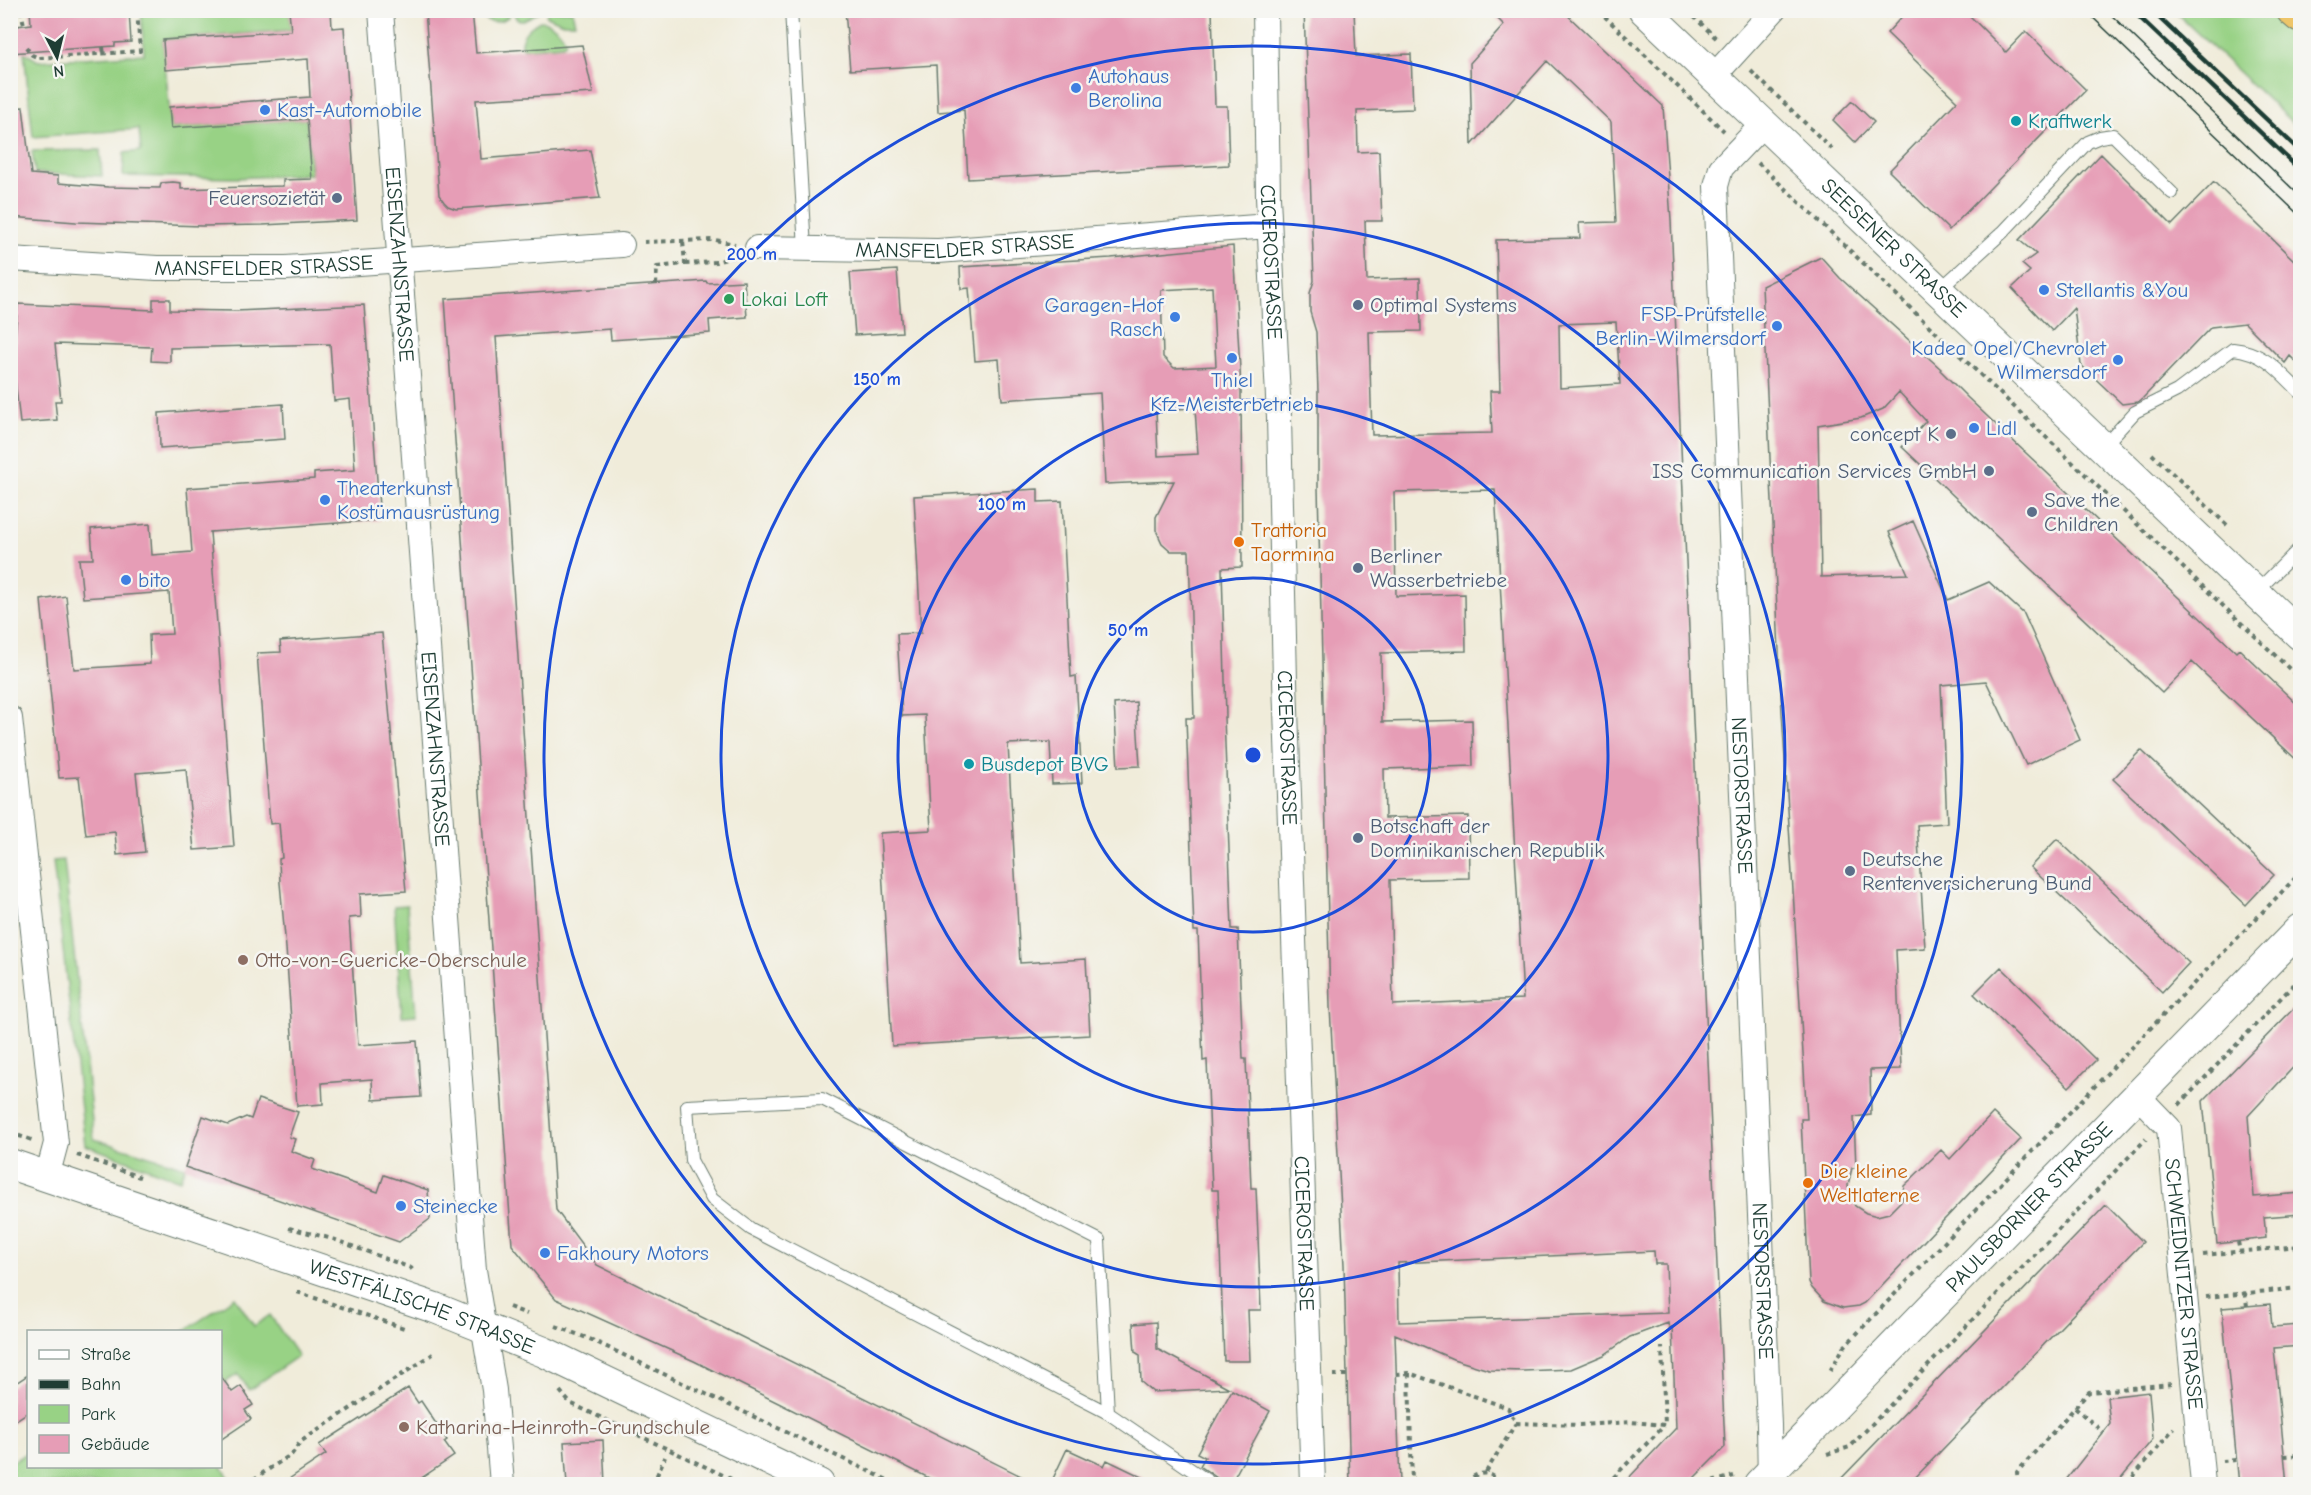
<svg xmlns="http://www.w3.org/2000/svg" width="2311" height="1495" viewBox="0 0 2311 1495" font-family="'Comic Neue',sans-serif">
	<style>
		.green { fill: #98d285; stroke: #5c885c; stroke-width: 1.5 }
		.building { fill: #e69db6; fill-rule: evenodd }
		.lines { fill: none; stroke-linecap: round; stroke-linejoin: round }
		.service-casing { stroke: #687a6e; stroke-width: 14 }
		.minor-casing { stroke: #687a6e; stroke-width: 26 }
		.tertiary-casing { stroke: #687a6e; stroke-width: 32 }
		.motorway-casing { stroke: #687a6e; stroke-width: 35 }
		.path { stroke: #687a6e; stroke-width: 4; stroke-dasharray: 4.5 4.5; stroke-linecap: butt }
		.service { stroke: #fff; stroke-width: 12 }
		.minor { stroke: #fff; stroke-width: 24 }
		.tertiary { stroke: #fff; stroke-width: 30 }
		.motorway { stroke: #eec569; stroke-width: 33 }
		.tram { stroke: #1f3d34; stroke-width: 1.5 }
		.rail { stroke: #1f3d34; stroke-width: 4.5 }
		.ring { fill: none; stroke: #1d4ed8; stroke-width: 3 }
		.shop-dot { fill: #3f7fe0; stroke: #f6f6f2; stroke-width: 2 }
		.culture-dot { fill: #0f9aa8; stroke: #f6f6f2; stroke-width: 2 }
		.service-dot { fill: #5c6f8a; stroke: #f6f6f2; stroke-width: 2 }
		.leisure-dot { fill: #2e9e5b; stroke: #f6f6f2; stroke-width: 2 }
		.food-dot { fill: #e8710a; stroke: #f6f6f2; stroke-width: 2 }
		.education-dot { fill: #8d6e63; stroke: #f6f6f2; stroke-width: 2 }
		.labels { text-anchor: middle; stroke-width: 5; stroke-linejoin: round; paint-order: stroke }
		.shop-label { font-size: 21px; fill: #366cbe; stroke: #f6f6f2; text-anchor: start }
		.culture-label { font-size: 21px; fill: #0d838f; stroke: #f6f6f2; text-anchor: start }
		.service-label { font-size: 21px; fill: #4e5e75; stroke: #f6f6f2; text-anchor: start }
		.street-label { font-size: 21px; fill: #1f3d34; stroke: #f6f6f2 }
		.leisure-label { font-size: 21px; fill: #27864d; stroke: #f6f6f2; text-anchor: start }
		.food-label { font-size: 21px; fill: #c56008; stroke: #f6f6f2; text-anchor: start }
		.education-label { font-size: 21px; fill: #785e54; stroke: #f6f6f2; text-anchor: start }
		.centre { fill: #1d4ed8; stroke: #f6f6f2; stroke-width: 3 }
		.ring-label { font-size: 18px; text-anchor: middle; font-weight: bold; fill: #1d4ed8; stroke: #f6f6f2; stroke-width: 5; stroke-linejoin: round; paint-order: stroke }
	</style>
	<rect width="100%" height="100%" fill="#f6f6f2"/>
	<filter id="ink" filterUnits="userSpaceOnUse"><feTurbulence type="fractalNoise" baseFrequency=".0167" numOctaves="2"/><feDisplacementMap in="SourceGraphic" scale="12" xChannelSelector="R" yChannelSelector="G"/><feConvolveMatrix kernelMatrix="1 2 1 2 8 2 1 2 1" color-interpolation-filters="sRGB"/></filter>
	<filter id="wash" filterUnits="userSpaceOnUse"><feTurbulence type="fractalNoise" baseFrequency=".008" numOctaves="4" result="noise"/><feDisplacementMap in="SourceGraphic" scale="24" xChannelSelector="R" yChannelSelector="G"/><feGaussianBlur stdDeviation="1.35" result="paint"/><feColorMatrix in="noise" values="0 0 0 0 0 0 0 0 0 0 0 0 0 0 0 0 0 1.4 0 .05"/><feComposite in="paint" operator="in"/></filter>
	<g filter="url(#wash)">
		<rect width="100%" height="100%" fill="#f0ecda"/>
		<path class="green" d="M213 10 289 11 291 30 163 40 171 128 307 119 311 174 236 178 123 176 124 153 141 151 139 129 33 137 24 52 38 61 144 54 141 11H174L175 14Z
			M548 10 572 11 575 23H564L546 16Z
			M480 11 509 10V11L508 17C497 24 484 24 480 11Z
			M513 11V10L539 11C529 18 517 27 513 11Z
			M2174 11H2264L2300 37V130Z
			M540 21C551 21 562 32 566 42L563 45 525 49 521 46C520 35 531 26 540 21Z
			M100 150 102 176 35 173 32 151Z
			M64 860 94 1139 185 1167 180 1180 85 1145 53 861Z
			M407 905 416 1015 402 1016 394 906Z
			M235 1297 254 1326 270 1315 298 1356 249 1390 238 1374 221 1385 220 1332H183Z
			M28 1452V1466L221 1465 233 1484H11V1463Z"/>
		<g id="blocks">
			<path class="building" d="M30 10H129L131 42 115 43V46L10 53V27L31 24Z
				M289 10H331L332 28 344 27 357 220 263 225 202 226 76 222 10 217V108L23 107 31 174 58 176V183L108 187 160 188 161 183 173 182 181 183V189L283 186V180L312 179 307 119 171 128 169 107 310 97 308 59 165 70 163 40 291 31Z
				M425 10H472L476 53 582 45 593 93 476 100 481 159 590 150 600 198 456 209 448 206 444 202 439 195Z
				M845 10H1212L1215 106H1227L1229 165 968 179 964 110 938 112 936 65 850 70Z
				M1304 10H1354L1356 56 1411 54 1413 109 1357 111 1358 152 1379 151 1382 221H1365L1367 280 1420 278 1421 331 1369 332 1372 435 1492 433 1490 391H1500L1496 240 1580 238 1579 223 1616 222 1611 122 1547 61 1472 145 1470 63 1504 25 1489 10H1562L1663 106 1671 220 1725 1447 1687 1485H1622L1676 1428 1672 1327 1669 1328 1668 1323 1630 1337 1604 1355 1571 1369 1523 1371 1489 1370 1453 1359 1395 1334 1400 1485H1350L1344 1265 1330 1007 1318 487V392L1316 332 1310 312V293L1314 281ZM1616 322 1620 384 1560 388 1559 324ZM1495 490 1523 999 1393 1005 1390 880 1469 878 1468 816 1385 818 1384 769 1473 766 1472 720 1382 722 1381 653 1466 651 1465 594 1396 596 1394 492ZM1654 1251 1655 1264H1666L1668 1313 1399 1322 1398 1263Z
				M1908 10H1964L2006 52 2026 31 2086 90 1949 230 1889 171 1957 101 1887 33Z
				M1852 101 1874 122 1855 142 1833 120Z
				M2101 154 2172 225 2214 182 2301 267V367L2290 356 2285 363 2245 323 2211 327 2142 399 2138 402 2122 404 2081 365 2074 308 2052 331 2012 288 2030 271 2022 264 2036 254 2019 240Z
				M1233 246 1241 387 1242 567 1222 568 1226 717H1224L1232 929H1238L1243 1059H1246L1251 1188H1256L1261 1310H1248L1250 1361H1224L1218 1190H1212L1207 1060 1203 1061 1198 931H1194L1186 718H1194L1189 551H1171L1162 543 1156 530V517L1174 481 1105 484 1100 393 1002 400 999 359 975 361 969 288 961 289 960 267 1111 258ZM1212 287 1216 366 1174 368 1163 357 1161 290ZM1195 408 1198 454 1158 456 1156 410Z
				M1821 257 1840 278 1941 369 1940 370 1968 398 2236 652 2239 649 2301 708V764L2192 662 2162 693 1902 447 1926 421 1899 392 1883 409 1861 418 1818 425 1821 577 1908 574 1889 532 1913 521 1948 600 1989 582 2024 614 2080 740 2026 765 1986 681 1941 685 1947 823 1917 825 1925 948 1896 950 1901 1069 1870 1070 1871 1115 1854 1117 1856 1168H1852L1848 1185 1850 1197 1855 1206 1866 1213 1877 1216 1889 1213 1902 1200 1904 1186 1941 1150 1950 1159 1993 1113 2021 1139 1865 1303 1859 1306 1843 1308 1824 1301 1812 1288 1809 1282 1801 1119H1807L1781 695 1762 286Z
				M897 270 902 332 855 335 850 273Z
				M706 281 707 283 744 281 747 317 709 320 710 333 611 340 610 329 496 337 556 1210 597 1265 1039 1485H943L694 1361 556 1299 512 1245 445 299Z
				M153 299H170V310L236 311 364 305 380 520 210 532 234 847 194 850 186 769 136 773 145 852 117 855 115 832 86 835 79 777 59 778 41 600 66 596 74 669 150 664 149 635 172 634 169 592 83 598 79 559H93L91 529 150 524 152 555 192 552 187 488 314 479V473L355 470 350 399 334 401 330 344 170 348V362L151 361 152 347 55 344 61 401H55L57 420 20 423 13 360 18 304 153 310Z
				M283 404 285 439 160 448 159 413Z
				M1038 489V502L1062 501 1071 677 1076 676 1082 783 1052 784 1050 742 1008 744 1020 963 1086 959 1090 1035 892 1046 880 833 931 830 925 715 902 716 897 634 921 633 914 496Z
				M382 633 406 891 360 894 361 917 349 918 358 1045 417 1041 421 1097 373 1100 372 1079 322 1083 323 1104 297 1106 286 948 280 883 279 859 282 858 279 823 270 824 257 653 281 652 280 641Z
				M1136 702 1140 766 1118 767 1114 704Z
				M2141 750 2274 875 2246 905 2113 779Z
				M2057 839 2189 963 2162 992 2030 867Z
				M2001 967 2096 1060 2069 1087 1974 994Z
				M2301 1001V1059L2248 1116 2254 1197 2301 1193V1214L2264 1217 2266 1238 2217 1244 2203 1101Z
				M258 1099 298 1112 289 1137 295 1139 291 1151 315 1160 312 1169 378 1192 384 1175 428 1190 430 1219 399 1242 185 1167 203 1116 228 1125 246 1117 251 1119Z
				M2106 1205 2143 1242 1971 1420 1908 1485H1835Z
				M2270 1304 2272 1327 2301 1325V1346L2274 1348 2287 1485H2239L2222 1308Z
				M1156 1322 1157 1349 1229 1388 1153 1392 1141 1382 1140 1355 1135 1352 1133 1324Z
				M28 1375V1412L10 1424V1387Z
				M220 1375 232 1392 241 1386 253 1405 245 1410 251 1419 220 1440Z
				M408 1388 418 1403 421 1401 447 1440 444 1442 454 1456 411 1485H280L326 1454 319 1445Z
				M1232 1390 1270 1411 1230 1485H1220L1217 1478 1200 1466 1205 1457 1197 1453Z
				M2149 1392 2153 1439 2115 1485H2062L2110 1424 2107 1397Z
				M603 1440 605 1485H567L564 1442Z
				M1067 1449 1104 1466 1107 1460 1159 1485H1050Z"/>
		</g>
	</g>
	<g filter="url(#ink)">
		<use href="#blocks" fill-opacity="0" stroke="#687a6e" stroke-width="1.5"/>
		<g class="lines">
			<defs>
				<path id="service" d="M791 10 805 249
					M1938 291 2003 232 2088 142 2100 137 2113 135 2172 193
					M2103 447 2135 412 2177 391 2233 349C2264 352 2279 371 2300 392
					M2256 592 2300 548
					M1108 1413 1099 1240 822 1099 687 1106 691 1160 712 1199 751 1229 1108 1413 1212 1484"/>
				<g id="minor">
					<path id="s1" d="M381 10 474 1270 494 1390 502 1484"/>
					<path id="s2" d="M1265 10 1268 197 1279 417 1285 681 1313 1484"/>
					<path d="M1713 77 1774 10"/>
					<path id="s3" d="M1762 125 1721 168 1716 186 1769 1425 1770 1484"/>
					<path id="s4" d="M757 248 938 251 1269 226"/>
					<path id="s5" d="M10 259 157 268H286L622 245"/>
					<path d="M10 718 56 1143 47 1177"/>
					<path id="s6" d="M2138 1096 2169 1128 2203 1484"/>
				</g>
				<g id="tertiary">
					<path id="s7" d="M1644 10 2300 635"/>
					<path id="s8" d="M10 1164 435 1308 544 1352 819 1484"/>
					<path id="s9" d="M1759 1484 2300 929"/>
				</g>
				<path id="motorway" d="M2293 10 2300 16"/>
			</defs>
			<use href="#service" class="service-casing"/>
			<use href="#minor" class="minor-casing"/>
			<use href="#tertiary" class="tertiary-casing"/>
			<use href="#motorway" class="motorway-casing"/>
			<path class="path" d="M21 10 24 25
				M1598 10 1724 131
				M1687 10 1717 39
				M26 47 32 55 39 58 140 51 137 10
				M103 47 104 54
				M1751 71 1832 149
				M1758 163 2300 679
				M644 242 715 240 735 244
				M685 264 716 262 736 256
				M656 285 657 267 685 264 683 241
				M2152 454 2227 525
				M2293 588 2300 595
				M2179 1105 2300 978
				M10 1133 32 1140
				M77 1155 140 1177
				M289 1228 333 1239 411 1268 414 1272
				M2238 1242 2240 1252
				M2203 1255 2300 1246
				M297 1292 404 1328
				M2245 1293 2247 1306
				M2206 1297 2300 1288
				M509 1307 527 1314
				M556 1326 592 1340 896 1484
				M1830 1371 1844 1347 1865 1325 2300 873
				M1409 1373 1412 1484
				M1396 1374 1409 1373 1508 1408 1516 1423 1579 1425 1631 1422 1665 1425 1662 1347
				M1333 1375H1347
				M560 1391 570 1403 742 1484
				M2075 1408 2103 1432
				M1827 1454 1850 1447 2146 1139
				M2284 1456 2300 1455
				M2222 1461 2237 1460
				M1486 1472 1516 1423
				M246 1484 292 1454 300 1442 433 1354
				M653 1484 665 1457
				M1467 1484C1475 1470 1492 1470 1501 1484
				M1607 1484 1664 1426
				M1704 1484 1734 1476
				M2018 1484 2017 1472 2089 1392 2171 1384
				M2127 1484 2174 1428"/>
			<use href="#service" class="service"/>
			<use href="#minor" class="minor"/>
			<use href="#tertiary" class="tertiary"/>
			<use href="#motorway" class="motorway"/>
			<path class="tram" d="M2085 10 2300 216
				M2106 10 2300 196"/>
			<path class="rail" d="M2132 10 2300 170
				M2151 10 2300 151"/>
		</g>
	</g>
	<g class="ring">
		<circle cx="1253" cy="755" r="177"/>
		<circle cx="1253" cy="755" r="355"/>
		<circle cx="1253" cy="755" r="532"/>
		<circle cx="1253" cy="755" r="709"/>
	</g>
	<g class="shop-dot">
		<circle cx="1076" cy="88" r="6"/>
		<circle cx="265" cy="110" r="6"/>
		<circle cx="2044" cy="290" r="6"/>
		<circle cx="1175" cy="317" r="6"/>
		<circle cx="1777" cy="326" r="6"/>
		<circle cx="1232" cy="358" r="6"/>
		<circle cx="2118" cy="360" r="6"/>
		<circle cx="1974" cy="428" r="6"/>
		<circle cx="325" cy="500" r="6"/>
		<circle cx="126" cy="580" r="6"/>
		<circle cx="401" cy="1206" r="6"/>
		<circle cx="545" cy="1253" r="6"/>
	</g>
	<g class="culture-dot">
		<circle cx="2016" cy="121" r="6"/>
		<circle cx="969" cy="764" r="6"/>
	</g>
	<g class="service-dot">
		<circle cx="337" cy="198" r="6"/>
		<circle cx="1358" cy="305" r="6"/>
		<circle cx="1951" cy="434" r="6"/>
		<circle cx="1989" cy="471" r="6"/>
		<circle cx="2032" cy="512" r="6"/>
		<circle cx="1358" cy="568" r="6"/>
		<circle cx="1358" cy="838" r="6"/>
		<circle cx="1850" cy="871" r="6"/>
	</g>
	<circle class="leisure-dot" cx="729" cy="299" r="6"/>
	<g class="food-dot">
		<circle cx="1239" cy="542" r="6"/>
		<circle cx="1808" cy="1183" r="6"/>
	</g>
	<g class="education-dot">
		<circle cx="243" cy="960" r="6"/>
		<circle cx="404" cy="1427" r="6"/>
	</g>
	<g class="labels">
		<g class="shop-label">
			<text x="1088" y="83">Autohaus<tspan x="1088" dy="24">Berolina</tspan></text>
			<text x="277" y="117">Kast-Automobile</text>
			<text x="2056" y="297">Stellantis &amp;You</text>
			<text x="1163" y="312" text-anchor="end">Garagen-Hof<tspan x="1163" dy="24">Rasch</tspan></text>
			<text x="1765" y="321" text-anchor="end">FSP-Prüfstelle<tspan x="1765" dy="24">Berlin-Wilmersdorf</tspan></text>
			<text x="2106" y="355" text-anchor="end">Kadea Opel/Chevrolet<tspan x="2106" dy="24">Wilmersdorf</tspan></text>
			<text x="1232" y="387" text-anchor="middle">Thiel<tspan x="1232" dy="24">Kfz-Meisterbetrieb</tspan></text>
			<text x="1986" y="435">Lidl</text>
			<text x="337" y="495">Theaterkunst<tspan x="337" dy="24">Kostümausrüstung</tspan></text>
			<text x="138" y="587">bito</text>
			<text x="413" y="1213">Steinecke</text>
			<text x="557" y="1260">Fakhoury Motors</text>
		</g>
		<g class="culture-label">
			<text x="2028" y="128">Kraftwerk</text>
			<text x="981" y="771">Busdepot BVG</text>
		</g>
		<g class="service-label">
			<text x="325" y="205" text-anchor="end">Feuersozietät</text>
			<text x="1370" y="312">Optimal Systems</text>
			<text x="1939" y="441" text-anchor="end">concept K</text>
			<text x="1977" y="478" text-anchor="end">ISS Communication Services GmbH</text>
			<text x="2044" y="507">Save the<tspan x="2044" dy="24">Children</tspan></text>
			<text x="1370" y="563">Berliner<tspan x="1370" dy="24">Wasserbetriebe</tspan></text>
			<text x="1370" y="833">Botschaft der<tspan x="1370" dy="24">Dominikanischen Republik</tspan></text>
			<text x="1862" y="866">Deutsche<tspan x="1862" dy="24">Rentenversicherung Bund</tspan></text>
		</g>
		<g class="street-label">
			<text dy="7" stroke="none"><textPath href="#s4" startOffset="208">MANSFELDER STRASSE</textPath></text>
			<text dy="7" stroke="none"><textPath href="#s7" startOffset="345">SEESENER STRASSE</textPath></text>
			<text dy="7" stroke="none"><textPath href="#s2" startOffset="252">CICEROSTRASSE</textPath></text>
			<text dy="7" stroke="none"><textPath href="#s1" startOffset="255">EISENZAHNSTRASSE</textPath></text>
			<text dy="7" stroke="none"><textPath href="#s5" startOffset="254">MANSFELDER STRASSE</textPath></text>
			<text dy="7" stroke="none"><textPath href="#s1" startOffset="741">EISENZAHNSTRASSE</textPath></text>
			<text dy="7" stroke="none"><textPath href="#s2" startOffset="738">CICEROSTRASSE</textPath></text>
			<text dy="7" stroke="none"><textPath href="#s3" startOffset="688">NESTORSTRASSE</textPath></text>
			<text dy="7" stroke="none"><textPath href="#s9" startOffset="387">PAULSBORNER STRASSE</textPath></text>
			<text dy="7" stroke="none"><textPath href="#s2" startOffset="1224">CICEROSTRASSE</textPath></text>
			<text dy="7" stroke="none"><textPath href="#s3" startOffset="1174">NESTORSTRASSE</textPath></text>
			<text dy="7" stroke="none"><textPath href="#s6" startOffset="201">SCHWEIDNITZER STRASSE</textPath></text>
			<text dy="7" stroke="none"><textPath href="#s8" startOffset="436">WESTFÄLISCHE STRASSE</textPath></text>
		</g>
		<g class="leisure-label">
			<text x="741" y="306">Lokai Loft</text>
		</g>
		<g class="food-label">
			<text x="1251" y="537">Trattoria<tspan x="1251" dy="24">Taormina</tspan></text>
			<text x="1820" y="1178">Die kleine<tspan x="1820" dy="24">Weltlaterne</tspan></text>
		</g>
		<g class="education-label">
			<text x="255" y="967">Otto-von-Guericke-Oberschule</text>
			<text x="416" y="1434">Katharina-Heinroth-Grundschule</text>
		</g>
	</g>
	<circle cx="1253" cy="755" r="9" class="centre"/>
	<g class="ring-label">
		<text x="752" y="260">200 m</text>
		<text x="877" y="385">150 m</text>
		<text x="1002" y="510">100 m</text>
		<text x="1128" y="636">50 m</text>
	</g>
	<rect width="2311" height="1495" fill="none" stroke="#f6f6f2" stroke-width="36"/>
	<rect x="27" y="1330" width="195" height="138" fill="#f6f6f2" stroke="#a0aca6" stroke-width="1.5"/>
	<rect x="39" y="1350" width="30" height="9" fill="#ffffff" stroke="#a0aca6" stroke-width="1.5"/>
	<text x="81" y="1360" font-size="18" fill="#1f3d34">Straße</text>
	<rect x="39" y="1380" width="30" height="9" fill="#1f3d34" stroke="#a0aca6" stroke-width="1.5"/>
	<text x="81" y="1390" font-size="18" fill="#1f3d34">Bahn</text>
	<rect x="39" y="1405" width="30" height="18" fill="#98d285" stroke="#a0aca6" stroke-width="1.5"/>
	<text x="81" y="1420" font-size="18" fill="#1f3d34">Park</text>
	<rect x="39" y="1435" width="30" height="18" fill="#e69db6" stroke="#a0aca6" stroke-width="1.5"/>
	<text x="81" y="1450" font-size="18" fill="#1f3d34">Gebäude</text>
	<g transform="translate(57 57) rotate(173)" stroke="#f6f6f2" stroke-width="4.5" paint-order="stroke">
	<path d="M0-4.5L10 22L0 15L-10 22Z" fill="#1f3d34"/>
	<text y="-9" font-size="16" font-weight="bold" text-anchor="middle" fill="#1f3d34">N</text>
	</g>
</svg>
